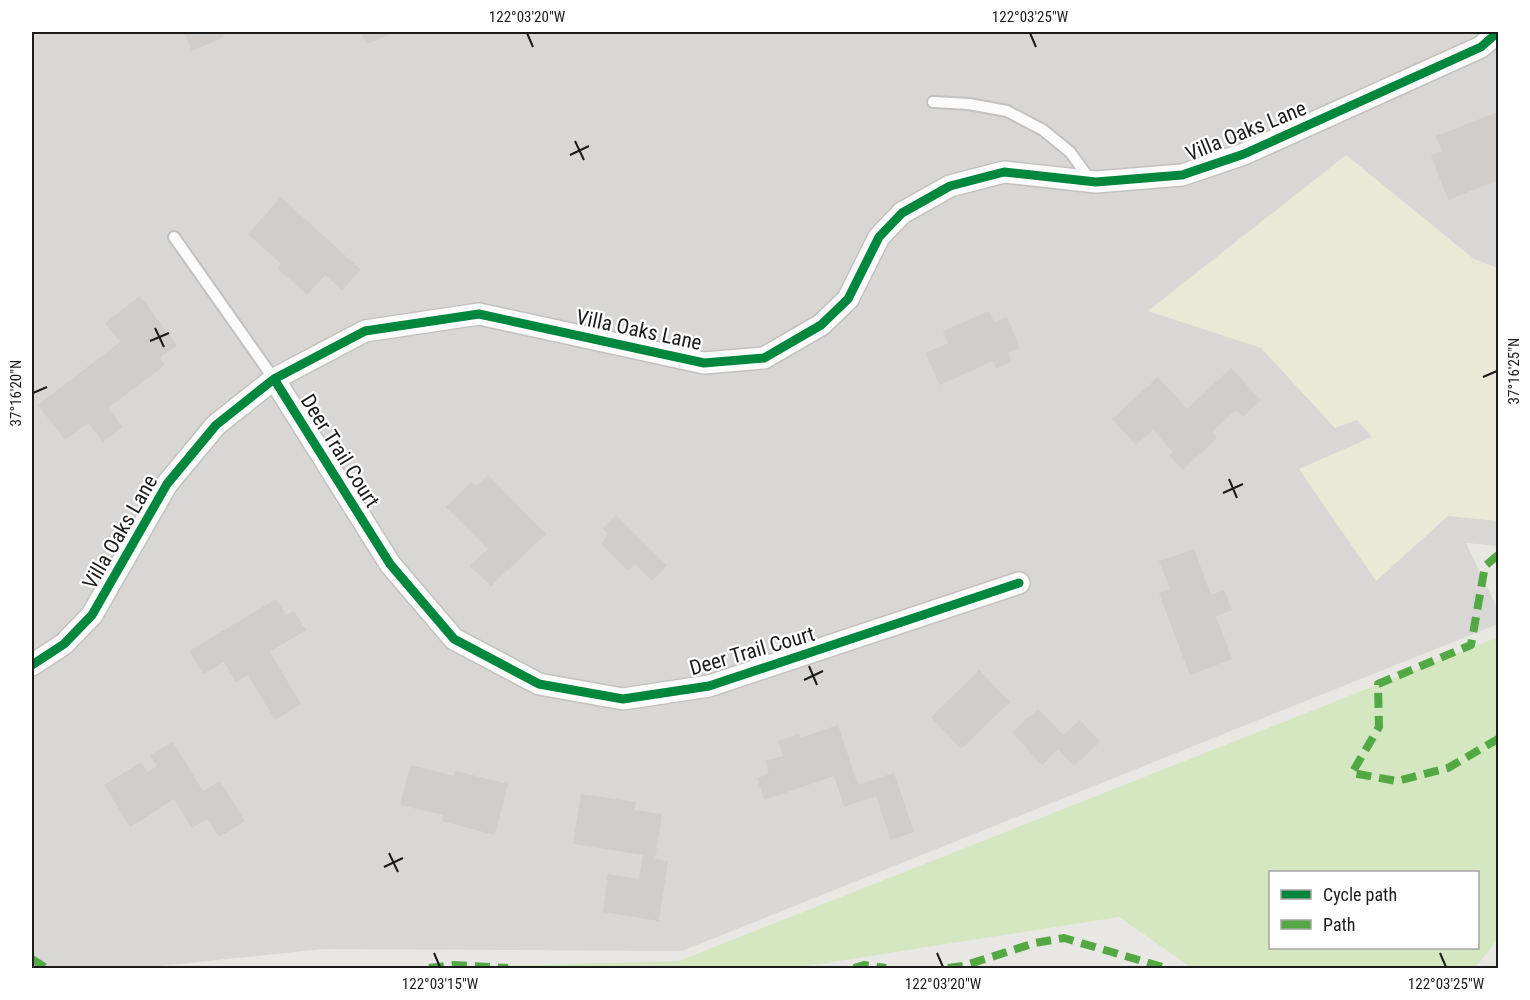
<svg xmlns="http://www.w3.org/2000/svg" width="1530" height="1000" viewBox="0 0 1530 1000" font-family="'Roboto Condensed',sans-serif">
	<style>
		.residential { fill: #d8d7d5 }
		.farmland { fill: #e9e9d6 }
		.grass { fill: #d5e7c1; fill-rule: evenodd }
		.building { fill: #d0cdca }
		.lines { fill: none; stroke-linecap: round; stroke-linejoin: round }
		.lane-casing { stroke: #c2c1bf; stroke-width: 14 }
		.street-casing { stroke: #c2c1bf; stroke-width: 24 }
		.lane { stroke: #fcfbfb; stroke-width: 10 }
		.street { stroke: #fcfbfb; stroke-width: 21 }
		.quiet { stroke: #52a943; stroke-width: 8; stroke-dasharray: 15 8; stroke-linecap: butt }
		.cycleway-casing { stroke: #fff; stroke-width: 13 }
		.cycleway { stroke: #00873e; stroke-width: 9 }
		.ticks { fill: none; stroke: #1b1b1b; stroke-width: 2 }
		.labels { text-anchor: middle; stroke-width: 4.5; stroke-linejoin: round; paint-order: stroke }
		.street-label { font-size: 21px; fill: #1b1b1b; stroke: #fff }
		.neatline { fill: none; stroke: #1b1b1b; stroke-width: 2 }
		.ticks-label { font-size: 15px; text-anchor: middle; fill: #1b1b1b }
	</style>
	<rect width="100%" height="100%" fill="#e9e7e3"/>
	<path class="residential" d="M32 32H1498V546L1466 543 1498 610V624L682 951 324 949 141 968H32Z"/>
	<path class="farmland" d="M1346 155 1474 259 1498 268V521L1448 516 1376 581 1299 469 1372 437 1357 420 1335 428 1261 348 1148 311Z"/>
	<path class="grass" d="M1498 637V939L1475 968H1192L1119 917 807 966 804 968H418L679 961ZM1270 872H1478V948H1270Z"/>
	<path class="building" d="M184 32H222L224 37 192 51Z
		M360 32H397L366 44Z
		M1498 112V180L1448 200 1431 155 1442 151 1436 136Z
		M281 197 361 270 342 290 325 275 307 295 277 268 281 264 248 234Z
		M140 296 177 345 160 358 165 365 108 408 122 427 103 442 88 423 65 440 38 405 120 342 105 323Z
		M989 311 994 322 1007 317 1020 348 1008 353 1012 361 996 369 993 361 940 385 925 353 948 343 943 331Z
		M1231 368 1261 400 1243 417 1236 410 1212 432 1217 438 1183 470 1169 455 1173 452 1153 430 1136 445 1112 419 1158 377 1187 409Z
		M488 475 546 534 491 586 470 566 488 549 446 507 471 482 476 486Z
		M616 515 667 565 652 581 635 564 628 571 601 544 608 534 602 529Z
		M1194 549 1211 595 1224 590 1232 610 1216 616 1232 659 1190 675 1159 593 1170 589 1159 561Z
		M276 599 286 615 294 611 306 630 270 652 301 704 275 720 248 675 236 682 224 662 203 674 189 651Z
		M979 670 1010 702 961 749 931 717Z
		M1038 709 1063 735 1080 720 1100 742 1074 766 1058 749 1042 765 1012 732Z
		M838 725 858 785 894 773 914 832 891 840 876 796 844 807 834 776 764 800 757 778 769 774 765 761 783 756 778 741 799 734 800 738Z
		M173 742 203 791 220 781 245 821 219 837 207 819 192 828 174 799 130 827 104 785 141 762 147 772 157 766 150 755Z
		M410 765 454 776 455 771 508 784 495 835 442 821 443 815 400 805Z
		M581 794 636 802 634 810 662 814 655 859 668 861 659 921 603 912 608 874 639 879 643 855 573 844Z"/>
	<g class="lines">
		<defs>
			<path id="lane" d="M933 102 969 104 1007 111 1043 130 1070 152 1091 181
				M174 237 274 379"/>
			<path id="street" d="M274 379 390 564 454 639 539 684 623 699 709 686 1019 583
				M32 665 64 644 92 615 167 484 216 425 274 379 365 331 479 314 704 363 764 358 821 325 848 299 879 237 902 213 950 186 1004 172 1096 182 1182 175 1244 154 1481 47 1498 32"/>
		</defs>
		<use href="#lane" class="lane-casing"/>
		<use href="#street" class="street-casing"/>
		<use href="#lane" class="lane"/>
		<use href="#street" class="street"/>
		<path class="quiet" d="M1498 555 1485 566 1471 645 1378 684 1379 727 1352 773 1397 781 1448 768 1498 739
			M32 959 46 968
			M429 968 454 965 508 968
			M854 968 864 965 886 968
			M948 968 963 966 1035 943 1064 938 1166 968"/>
		<defs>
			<path id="cycleway" d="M274 379 390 564 454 639 539 684 623 699 709 686 1019 583
				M32 665 64 644 92 615 167 484 216 425 274 379 365 331 479 314 704 363 764 358 821 325 848 299 879 237 902 213 950 186 1004 172 1096 182 1182 175 1244 154 1481 47 1498 32"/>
		</defs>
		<use href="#cycleway" class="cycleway-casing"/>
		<use href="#cycleway" class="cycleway"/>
	</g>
	<path class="ticks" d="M527 33 533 47M1030 33 1036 47M575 141 584 160M570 155 589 146M155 328 164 347M150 341 169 333M1483 377 1497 371M33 393 47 387M1229 479 1237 498M1223 493 1243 484M809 666 817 685M804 680 823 671M389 853 398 872M384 867 403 858M434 953 440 967M937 953 943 967M1440 953 1446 967"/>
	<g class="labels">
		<g class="street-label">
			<text transform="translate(1246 131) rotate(-22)" y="7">Villa Oaks Lane</text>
			<text transform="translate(639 330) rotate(12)" y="7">Villa Oaks Lane</text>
			<text transform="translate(340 451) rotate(58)" y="7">Deer Trail Court</text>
			<text transform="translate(120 532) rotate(-60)" y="7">Villa Oaks Lane</text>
			<text transform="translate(752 651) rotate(-16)" y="7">Deer Trail Court</text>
		</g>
	</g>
	<rect width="1530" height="1000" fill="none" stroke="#ffffff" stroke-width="66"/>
	<rect x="1269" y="871" width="210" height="78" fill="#ffffff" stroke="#a4a4a4" stroke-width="1.5"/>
	<rect x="1281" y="890" width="30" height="9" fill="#00873e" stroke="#a4a4a4" stroke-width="1.5"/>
	<text x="1323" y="901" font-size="18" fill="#1b1b1b">Cycle path</text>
	<rect x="1281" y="920" width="30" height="9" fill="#52a943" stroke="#a4a4a4" stroke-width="1.5"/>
	<text x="1323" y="931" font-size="18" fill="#1b1b1b">Path</text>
	<rect x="33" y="33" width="1464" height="934" class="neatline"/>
	<g class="ticks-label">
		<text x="527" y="22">122°03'20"W</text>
		<text x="1030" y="22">122°03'25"W</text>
		<text transform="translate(1514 371) rotate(-90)" y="5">37°16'25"N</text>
		<text transform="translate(16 393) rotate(-90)" y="5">37°16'20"N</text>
		<text x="440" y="989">122°03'15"W</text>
		<text x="943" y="989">122°03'20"W</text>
		<text x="1446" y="989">122°03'25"W</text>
	</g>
</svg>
